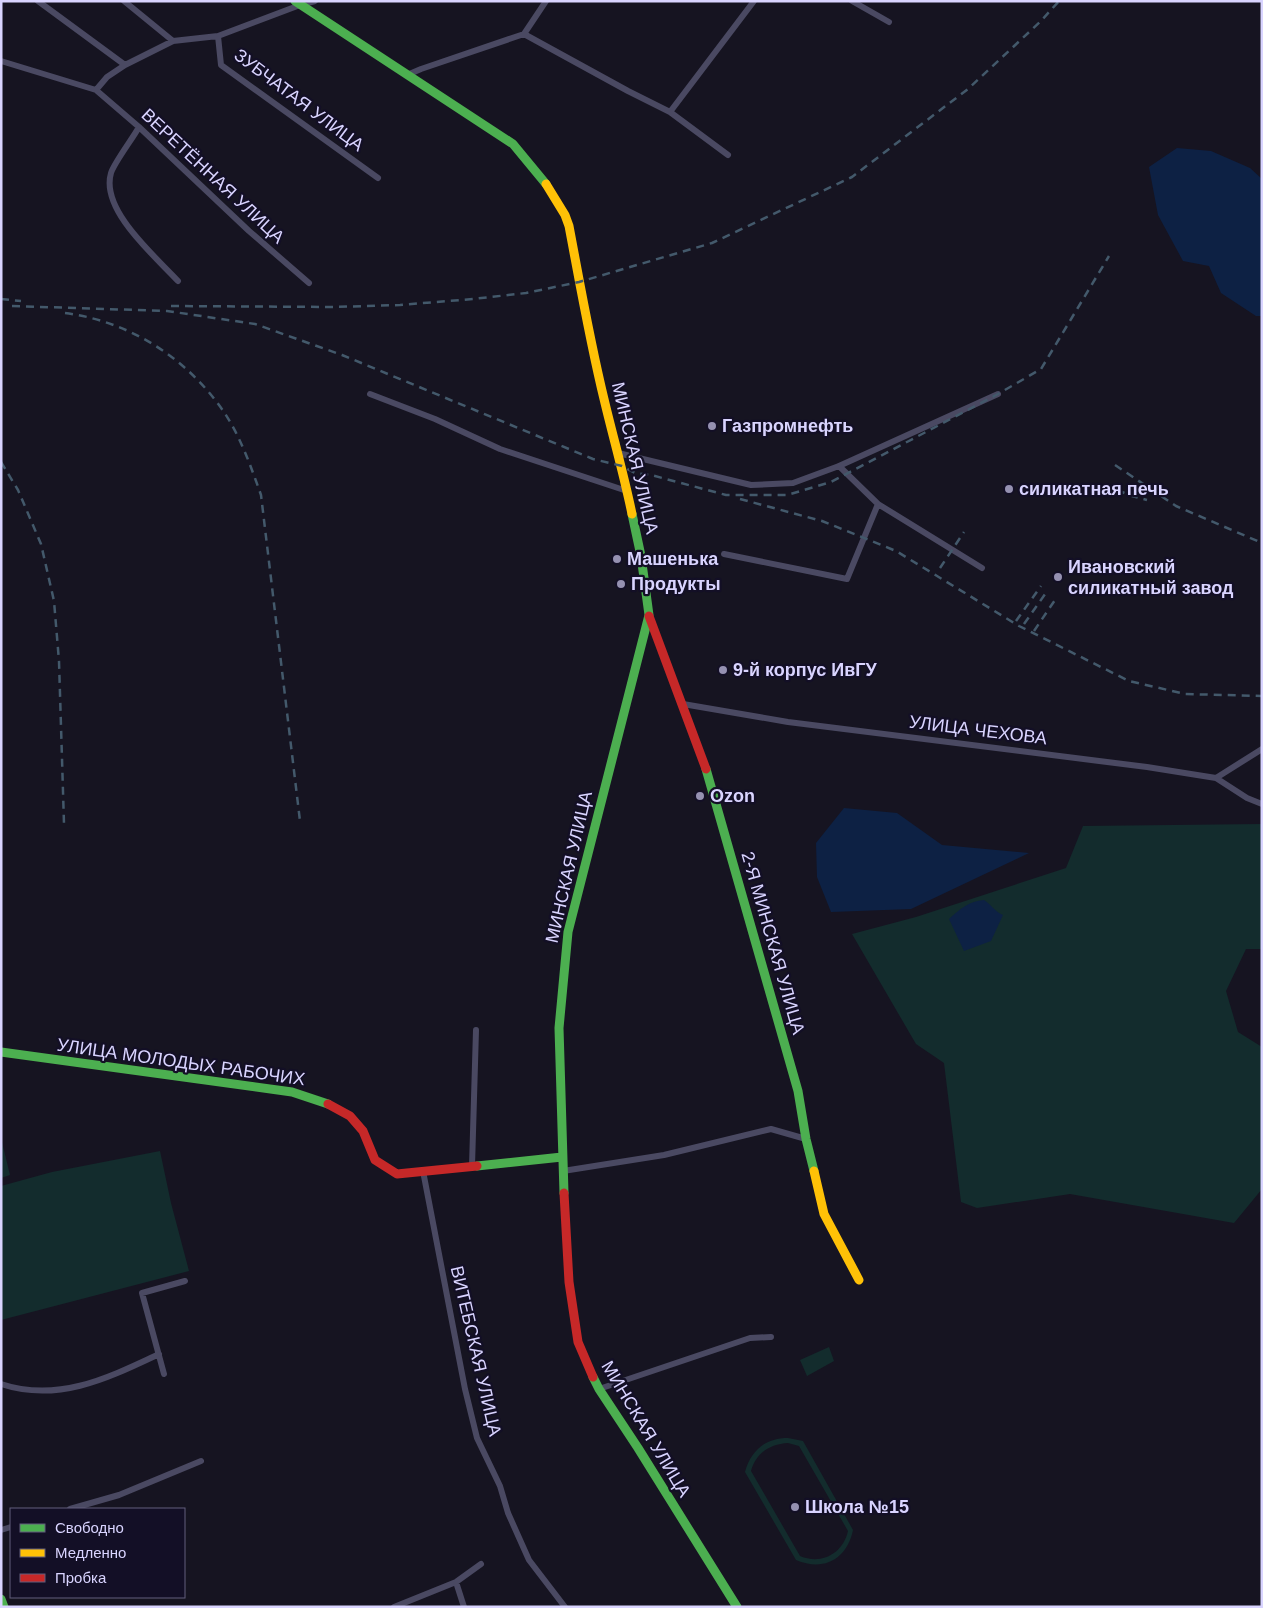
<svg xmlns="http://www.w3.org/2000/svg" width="1263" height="1608" viewBox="0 0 1263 1608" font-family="Arial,sans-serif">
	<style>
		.green { fill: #132c2d; fill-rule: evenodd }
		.water { fill: #0d2144 }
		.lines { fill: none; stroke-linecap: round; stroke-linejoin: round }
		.street { stroke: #4a4962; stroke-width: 6 }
		.fast { stroke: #4caf50; stroke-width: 9 }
		.slow { stroke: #ffc107; stroke-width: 9 }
		.jam { stroke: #c62828; stroke-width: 9 }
		.rail { stroke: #43596b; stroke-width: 2.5; stroke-dasharray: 8 6; stroke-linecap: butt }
		.poi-dot { fill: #9591b1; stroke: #130f26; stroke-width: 2 }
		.labels { text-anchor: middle; stroke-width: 4.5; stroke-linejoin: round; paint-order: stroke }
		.street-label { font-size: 18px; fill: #d9d4ff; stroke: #130f26 }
		.poi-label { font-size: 18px; font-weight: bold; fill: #d9d4ff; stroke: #130f26; text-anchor: start }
	</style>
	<rect width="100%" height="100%" fill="#161421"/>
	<path class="green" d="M1262 824V949H1246L1226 991 1238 1032 1262 1047V1189L1234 1223 1070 1194 977 1208 961 1202 944 1063 916 1044 852 934 916 917 1066 868 1083 826Z
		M1 1138 10 1175 1 1178Z
		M160 1151 171 1203 189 1271 1 1320V1186L52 1172Z
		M829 1347 834 1361 807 1376 800 1360Z
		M788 1438 803 1441 853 1530C847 1559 824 1572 796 1560L745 1472C751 1450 766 1438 788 1438ZM788 1443 799 1446 848 1531C843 1554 821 1565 800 1556L751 1471C756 1453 770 1444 788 1443Z"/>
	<path class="water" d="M1177 148 1211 151 1250 168 1262 179V316H1256L1221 293 1209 266 1183 261 1158 215 1149 167Z
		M844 808 897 813 942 845 1029 853 911 909 831 912 817 877 816 843Z
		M984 900C992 905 994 911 1003 915L991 941 964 951 949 919C960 909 969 901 984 900Z"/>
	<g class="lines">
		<path class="street" d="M38 1 125 65
			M124 1 173 41
			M852 1 889 22
			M524 34 628 91 670 112 728 155
			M218 36 221 65 378 178
			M1 61 96 90 139 127 249 231 309 283
			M407 75 421 69 524 34 546 1
			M96 90 107 77 125 65 173 41 218 36 300 5 315 1
			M670 112 754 1
			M139 127C133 138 114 163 111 173 100 210 156 257 178 281
			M370 394 435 419 500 449 627 491
			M618 453 751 485 793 483 839 466 998 394
			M878 504 982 568
			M724 554 847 579 878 504 839 466
			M683 704 788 722 1147 767 1216 778 1262 749
			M1216 778 1247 798 1262 804
			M472 1166 476 1030
			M423 1171 465 1389 477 1438 500 1486 508 1513 529 1560 565 1607
			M563 1171 664 1155 771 1129 806 1139
			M164 1374 142 1293 185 1281
			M1 1384C58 1403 108 1378 159 1354
			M599 1389 750 1338 771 1337
			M70 1509 119 1495 201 1461
			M1 1530 11 1527
			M456 1582 464 1607
			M394 1607 456 1582 481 1564"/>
		<path class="fast" d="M295 1 513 144 546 184
			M706 769 798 1091 806 1139 814 1171
			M1 1052 292 1092 328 1104
			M477 1166 562 1157
			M564 1193 559 1028 568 932 649 615 641 556 632 514
			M593 1377 599 1389 638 1448 737 1607
			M1 1599 4 1607"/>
		<path class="slow" d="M546 184 565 215 569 226C580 284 590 342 604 399 613 437 624 475 632 514
			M814 1171 824 1214 859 1280"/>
		<path class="jam" d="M649 616 706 769
			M328 1104 350 1116 363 1131 375 1160 397 1174 477 1166
			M564 1193 569 1282 578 1342 593 1377"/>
		<path class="rail" d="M1 299 21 301
			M12 306 167 311 255 324 342 355 593 459 622 466 635 473 651 475 726 495H787L831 482 998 394 1041 369 1109 256
			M171 306 334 307 400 305 473 299 526 293 579 282 712 243 852 177 968 89 1041 21 1059 1
			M65 313C127 321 182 355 219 405 239 432 250 464 261 495L300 821
			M1 462 18 490 41 544 54 601 59 661 64 824
			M1115 465 1176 506 1262 543
			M1117 490 1132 496 1147 500
			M740 499 822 521 896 551 1019 626 1129 681 1185 694 1262 696
			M940 568 964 532
			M1016 621 1041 586
			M1024 624 1048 590
			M1034 631 1057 597"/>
	</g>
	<g class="poi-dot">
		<circle cx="712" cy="426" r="5"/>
		<circle cx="1009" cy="489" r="5"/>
		<circle cx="617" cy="559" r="5"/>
		<circle cx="1058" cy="577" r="5"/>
		<circle cx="621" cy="584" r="5"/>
		<circle cx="723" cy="670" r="5"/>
		<circle cx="700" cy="796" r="5"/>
		<circle cx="795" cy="1507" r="5"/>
	</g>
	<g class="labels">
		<g class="street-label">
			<text transform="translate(299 100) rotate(37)" y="6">ЗУБЧАТАЯ УЛИЦА</text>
			<text transform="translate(213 176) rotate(43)" y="6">ВЕРЕТЁННАЯ УЛИЦА</text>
			<text transform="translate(635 458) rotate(77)" y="6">МИНСКАЯ УЛИЦА</text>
			<text transform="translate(978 730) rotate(7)" y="6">УЛИЦА ЧЕХОВА</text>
			<text transform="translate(569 867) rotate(-77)" y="6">МИНСКАЯ УЛИЦА</text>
			<text transform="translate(773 943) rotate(74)" y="6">2-Я МИНСКАЯ УЛИЦА</text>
			<text transform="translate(181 1062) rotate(8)" y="6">УЛИЦА МОЛОДЫХ РАБОЧИХ</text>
			<text transform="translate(476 1351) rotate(77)" y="6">ВИТЕБСКАЯ УЛИЦА</text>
			<text transform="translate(646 1429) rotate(59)" y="6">МИНСКАЯ УЛИЦА</text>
		</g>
		<g class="poi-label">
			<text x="722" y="432">Газпромнефть</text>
			<text x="1019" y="495">силикатная печь</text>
			<text x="627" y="565">Машенька</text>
			<text x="1068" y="573">Ивановский<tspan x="1068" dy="21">силикатный завод</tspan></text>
			<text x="631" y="590">Продукты</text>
			<text x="733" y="676">9-й корпус ИвГУ</text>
			<text x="710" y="802">Ozon</text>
			<text x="805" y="1513">Школа №15</text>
		</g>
	</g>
	<rect width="1263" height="1608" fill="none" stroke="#d9d4ff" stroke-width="5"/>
	<rect x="10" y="1508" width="175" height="90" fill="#130f26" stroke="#625e7d"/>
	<rect x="20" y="1524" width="25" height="8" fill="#4caf50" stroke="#625e7d"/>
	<text x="55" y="1533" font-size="15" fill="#d9d4ff">Свободно</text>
	<rect x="20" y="1549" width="25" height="8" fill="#ffc107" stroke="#625e7d"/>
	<text x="55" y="1558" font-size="15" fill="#d9d4ff">Медленно</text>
	<rect x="20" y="1574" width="25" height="8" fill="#c62828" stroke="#625e7d"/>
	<text x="55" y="1583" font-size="15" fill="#d9d4ff">Пробка</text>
</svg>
